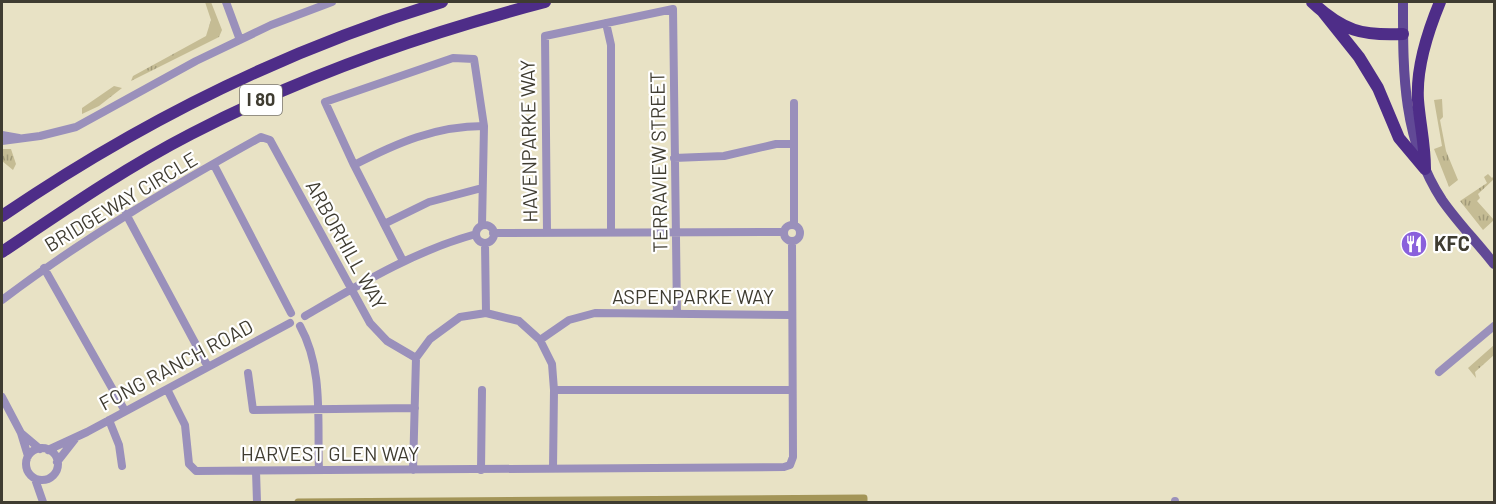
<svg xmlns="http://www.w3.org/2000/svg" width="1496" height="504" viewBox="0 0 1496 504" font-family="Barlow,sans-serif">
	<style>
		.grass { fill: url(#grass-tufts) }
		.lines { fill: none; stroke-linecap: round; stroke-linejoin: round }
		.canal { stroke: #a39558; stroke-width: 7 }
		.minor { stroke: #9a90bb; stroke-width: 8 }
		.major { stroke: #614996; stroke-width: 10 }
		.highway { stroke: #4e2d88; stroke-width: 12 }
		.labels { text-anchor: middle; stroke-width: 4.5; stroke-linejoin: round; paint-order: stroke }
		.shield { fill: #fff; stroke: #79766f; stroke-width: 1.5 }
		.shield-label { font-size: 18px; font-weight: bold; fill: #3f3c31 }
		.street-label { font-size: 20px; fill: #3f3c31; stroke: #fff }
		.poi-label { font-size: 20px; font-weight: bold; fill: #3f3c31; stroke: #fff; text-anchor: start }
	</style>
	<defs>
		<pattern id="grass-tufts" width="24" height="20" patternUnits="userSpaceOnUse" patternTransform="scale(1.5)"><rect width="24" height="20" fill="#c5bc94"/><path d="M3 7l-1-3M5 7V3M7 7l1-3M15 17l-1-3M17 17v-4M19 17l1-3" fill="none" stroke="#a19a79"/></pattern>
	</defs>
	<rect width="100%" height="100%" fill="#e8e2c5"/>
	<path class="grass" d="M205 2H211L222 30 219 37 131 81 133 76 206 36 211 20Z
		M114 86 122 88 99 106 82 114V108Z
		M1442 99 1443 117 1440 120 1446 151 1458 180 1449 187 1434 149 1442 146 1434 100Z
		M2 149H11L16 164 13 170 2 161Z
		M1488 174 1492 178 1494 176V179L1478 194 1480 198 1477 201 1494 220 1483 230 1460 201 1487 183 1484 177Z
		M1494 345V355L1475 372 1476 378 1468 368Z"/>
	<g class="lines">
		<path class="canal" d="M298 502 864 498V502"/>
		<path class="minor" d="M226 2 240 40
			M606 23 611 45V232
			M794 103V224
			M2 135 19 138
			M2 141 40 136 76 127 196 61 271 25 332 2
			M674 158 724 156 776 144H793
			M214 165 291 313
			M354 165C397 143 435 126 484 126
			M126 214 208 367
			M384 224 429 202 482 188
			M784 233a8 8 0 1 1 16 0a8 8 0 1 1-16 0Z
			M476 234a9 9 0 1 1 18 0a9 9 0 1 1-18 0Z
			M547 232 545 36 673 9 677 314
			M493 233 784 232
			M485 243 486 313
			M403 261 354 165 325 102 453 58 474 59 484 126 482 225
			M44 268 125 411
			M2 300C84 238 171 187 261 137L270 140 370 323 387 341 416 358
			M305 316C360 284 414 251 476 234
			M300 326C324 369 317 422 319 470
			M540 340 569 320 595 313 792 315
			M1439 372 1494 326
			M248 373 253 410 415 408
			M167 389 185 425 189 464 196 471 784 467 790 465 793 457 792 241
			M554 390H792
			M2 397 21 433 28 456
			M109 420 119 445 122 466
			M21 433 40 449
			M26 464a16 16 0 1 1 32 0a16 16 0 1 1-32 0Z
			M48 450 87 432 290 323
			M57 462 75 439
			M413 470 416 358 430 339 460 317 486 313 519 321 540 340 552 364 554 390 553 468
			M481 470 482 390
			M256 471 257 502
			M35 479 43 502
			M1175 501V502"/>
		<path class="major" d="M1403 2C1403 71 1402 139 1442 200 1458 223 1477 242 1494 264"/>
		<path class="highway" d="M1312 2C1343 31 1362 36 1403 34
			M1323 12 1359 57 1378 88 1399 138 1425 169
			M1425 169C1425 144 1420 125 1418 100 1416 68 1428 31 1440 2
			M2 216C138 123 284 50 442 2
			M2 252C63 211 125 168 191 134 304 75 422 34 545 2"/>
	</g>
	<defs>
		<symbol id="restaurant-disc" viewBox="-11 -11 22 22"><circle r="9.5" fill="#8a61dc" stroke="#fff"/><path d="M-5-6h1v4h1v-4h1v4h1v-4h1v5L-1.5 .5V6h-2V.5L-5-1ZM5-6V6H3V1.5H1.5Q1.5-4 5-6Z" fill="#fff"/></symbol>
	</defs>
	<g fill-rule="evenodd">
		<use href="#restaurant-disc" x="1399" y="229" width="30" height="30"/>
	</g>
	<g class="labels">
		<rect class="shield" x="240" y="85" width="42" height="30" rx="4.5"/>
		<g class="shield-label">
			<text x="261" y="106">I 80</text>
		</g>
		<g class="street-label">
			<text transform="translate(529 141) rotate(-91)" y="7">HAVENPARKE WAY</text>
			<text transform="translate(659 162) rotate(-91)" y="7">TERRAVIEW STREET</text>
			<text transform="translate(121 202) rotate(-31)" y="7">BRIDGEWAY CIRCLE</text>
			<text transform="translate(346 245) rotate(61)" y="7">ARBORHILL WAY</text>
			<text x="693" y="304">ASPENPARKE WAY</text>
			<text transform="translate(176 365) rotate(-28)" y="7">FONG RANCH ROAD</text>
			<text x="330" y="461">HARVEST GLEN WAY</text>
		</g>
		<g class="poi-label">
			<text x="1434" y="251">KFC</text>
		</g>
	</g>
	<rect width="1496" height="504" fill="none" stroke="#3f3c31" stroke-width="6"/>
</svg>
